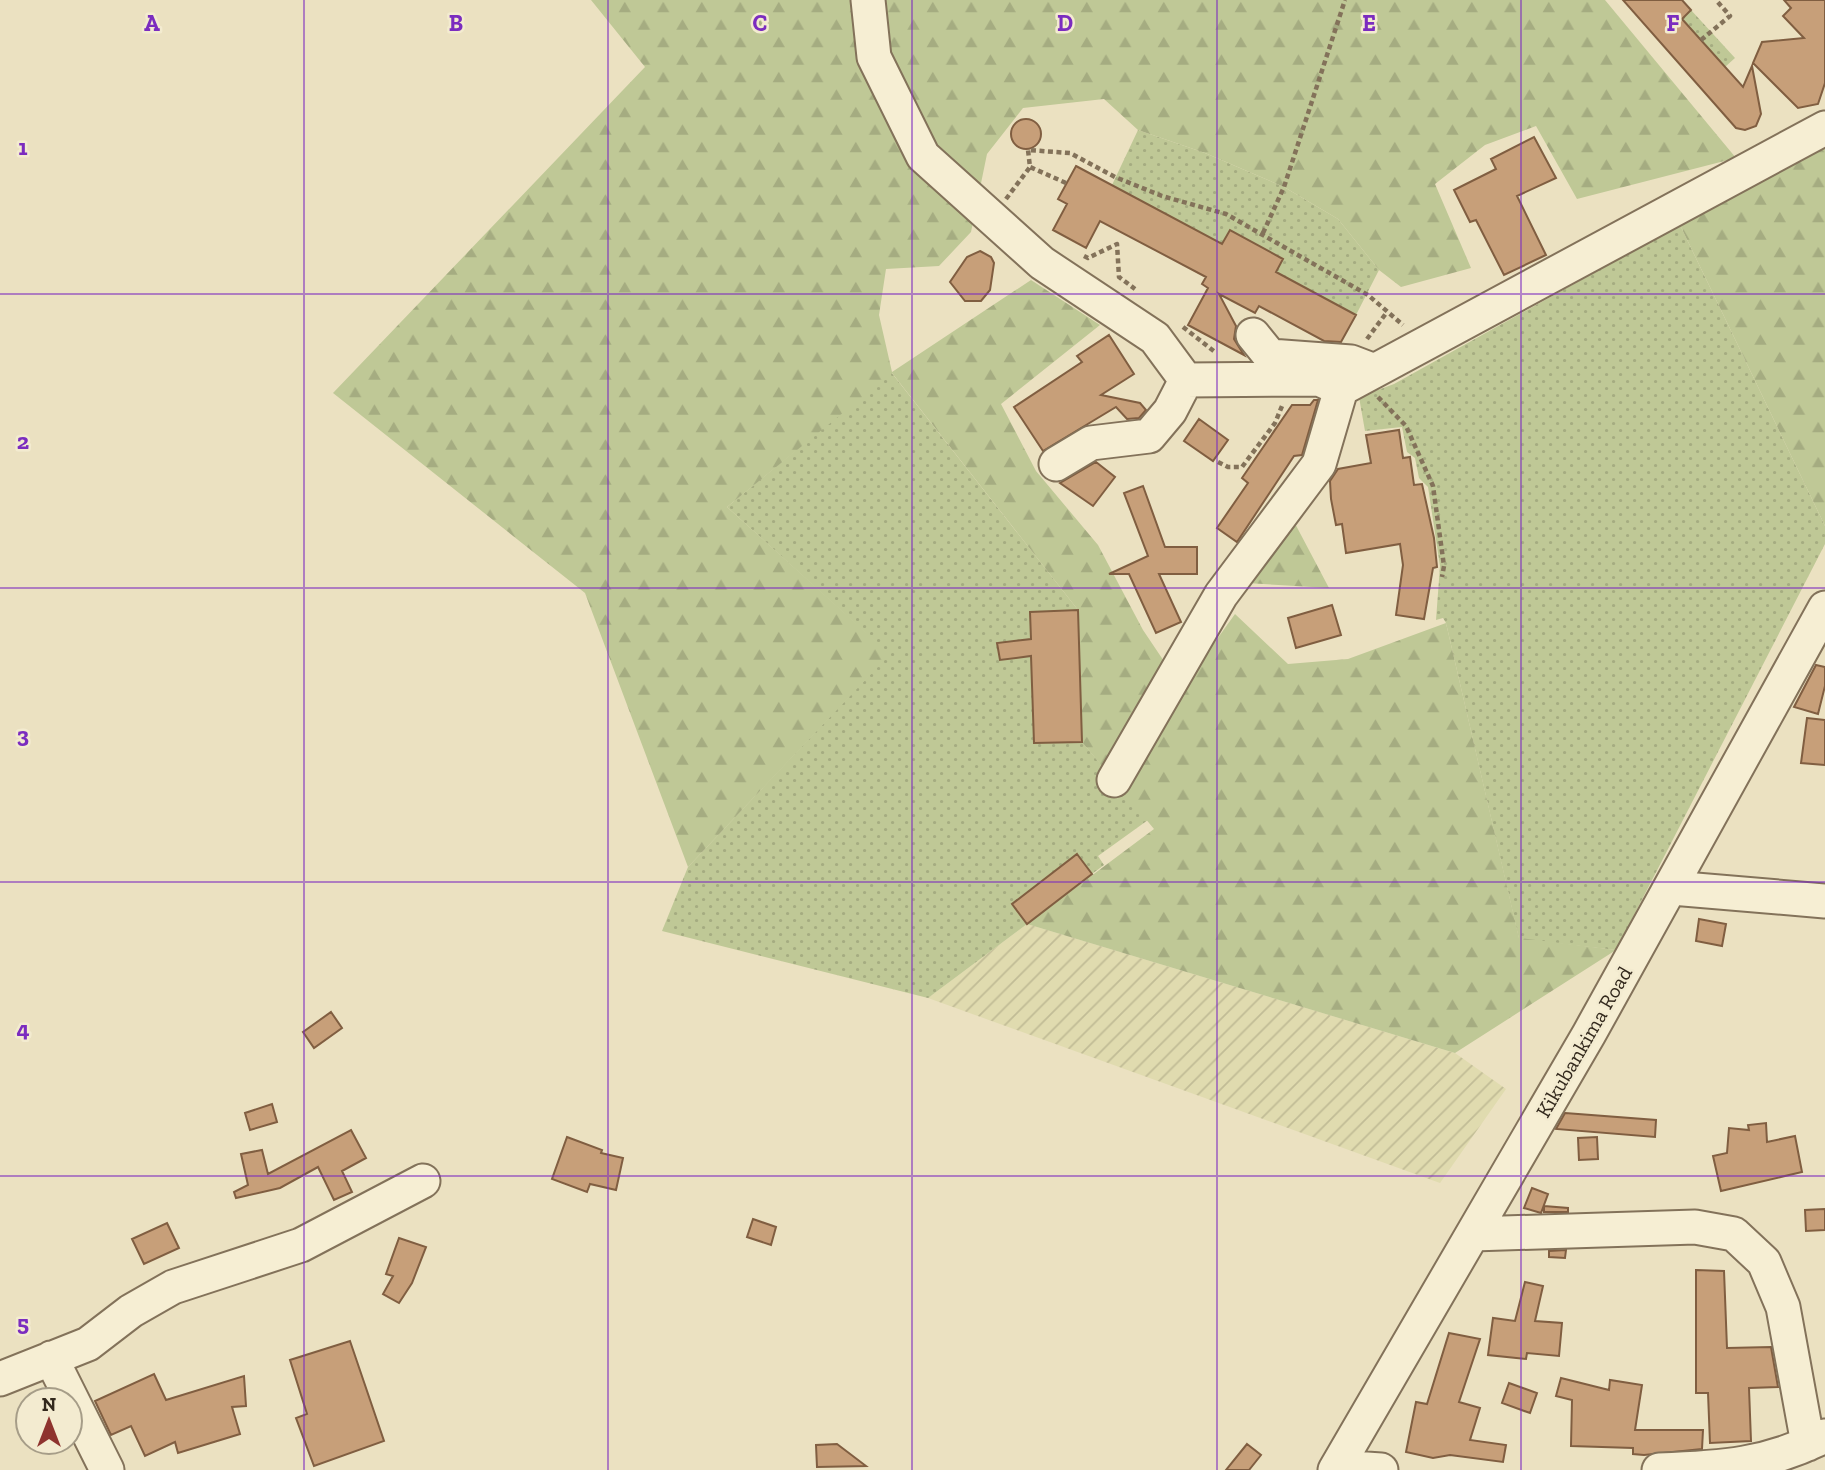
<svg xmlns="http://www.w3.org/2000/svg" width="1825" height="1470" viewBox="0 0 1825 1470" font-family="'Zilla Slab',serif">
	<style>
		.farmland { fill: url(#farmland-furrows) }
		.grass { fill: url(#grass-dots) }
		.forest { fill: url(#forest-firs) }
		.building { fill: #c79f79; stroke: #805e41; stroke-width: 2 }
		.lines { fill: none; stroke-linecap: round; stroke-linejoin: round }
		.minor-casing { stroke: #83725a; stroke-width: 37 }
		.path { stroke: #83725a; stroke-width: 4.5; stroke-dasharray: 5 3.5; stroke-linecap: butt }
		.minor { stroke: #f6eed3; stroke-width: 33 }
		.grid { fill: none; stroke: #7b2cbf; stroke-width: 2; stroke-opacity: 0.55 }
		.labels { text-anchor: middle; stroke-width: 5; stroke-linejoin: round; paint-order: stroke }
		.street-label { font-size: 21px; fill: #33291d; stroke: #f3ebd0 }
		.grid-label { font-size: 23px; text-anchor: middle; font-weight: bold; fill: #7b2cbf; stroke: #f3ebd0; stroke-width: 5; stroke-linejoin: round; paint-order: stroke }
	</style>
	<defs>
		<pattern id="farmland-furrows" width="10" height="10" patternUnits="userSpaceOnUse" patternTransform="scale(1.75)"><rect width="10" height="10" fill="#e0dbaf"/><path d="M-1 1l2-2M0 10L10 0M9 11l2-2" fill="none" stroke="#c1bc96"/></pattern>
		<pattern id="grass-dots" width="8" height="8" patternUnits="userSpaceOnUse" patternTransform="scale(1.75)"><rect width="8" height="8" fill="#bfc896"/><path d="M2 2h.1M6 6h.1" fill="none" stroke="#a5ac81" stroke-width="1.8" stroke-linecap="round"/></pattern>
		<pattern id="forest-firs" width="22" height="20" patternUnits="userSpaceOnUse" patternTransform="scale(1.75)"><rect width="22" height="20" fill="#bfc896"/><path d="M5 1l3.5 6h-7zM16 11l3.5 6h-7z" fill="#a5ac81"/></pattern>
	</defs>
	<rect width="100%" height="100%" fill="#ebe1c1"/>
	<path class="farmland" d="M1027 924 1455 1053 1506 1089 1440 1183 928 998Z"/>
	<path class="grass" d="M1691 10 1735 58 1725 67 1682 19Z
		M1138 130 1205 153 1284 187 1338 219 1379 270 1356 315 1276 272 1282 259 1230 230 1222 244 1112 185Z
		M1680 225 1825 526V544L1616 950 1519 939 1446 623 1443 618 1436 620 1440 566 1428 487 1419 478 1415 458 1407 452 1402 427 1365 431 1359 397 1394 384Z
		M891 372 1078 610 1030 612 1034 743 1082 742 1148 820 1098 856 1104 865 1092 874 1077 855 1012 904 1027 924 928 998 662 931 688 867 889 654 727 507Z"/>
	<path class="forest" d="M591 0H1605L1736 158 1577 199 1536 126 1485 145 1435 184 1471 268 1401 287 1379 270 1338 219 1284 187 1205 153 1138 130 1104 99 1023 108 987 154 971 232 939 266 886 269 879 315 892 372 1031 280 1100 325 1001 404 1036 471 1098 545 1143 630 1182 688 1235 614 1288 664 1348 659 1446 623 1519 938 1616 950 1455 1053 1027 924 1154 829 1082 742 1078 610 892 373 727 507 890 654 688 867 585 593 333 393 645 67Z
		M1825 143V526L1680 225Z
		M1291 516 1329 588 1246 583Z"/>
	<path class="building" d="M1623 0H1682L1691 10 1682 19 1743 87 1752 66 1761 114 1756 126 1745 130 1736 128Z
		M1784 0H1825V83L1818 104 1798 108 1753 63 1762 42 1804 38 1783 16 1791 8Z
		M1011 134a15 15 0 1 1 30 0a15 15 0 1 1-30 0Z
		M1534 137 1556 178 1517 196 1546 255 1504 275 1476 220 1470 222 1454 190 1496 169 1491 159Z
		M1076 166 1222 244 1230 230 1283 259 1276 272 1356 315 1341 342 1324 341 1259 306 1255 313 1219 294 1236 326 1234 339 1244 355 1188 325 1208 288 1202 284 1206 277 1100 221 1086 248 1053 230 1067 204 1058 199Z
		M980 251 991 257 994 263 990 290 981 301H965L950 282 967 257Z
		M1109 335 1134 374 1101 395 1140 403 1146 410 1139 418 1127 419 1116 407 1043 451 1014 407 1082 362 1077 356Z
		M1314 400H1318L1302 455 1294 456 1237 542 1217 528 1248 483 1242 478 1292 405H1310Z
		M1199 419 1228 440 1213 461 1184 441Z
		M1399 430 1403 458 1410 457 1414 485 1422 484 1434 538 1437 567 1433 568 1424 619 1396 615 1403 565 1400 544 1346 553 1342 524 1336 525 1331 499 1330 481 1338 469 1371 463 1366 435Z
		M1096 462 1115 477 1093 506 1060 483Z
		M1143 486 1165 547H1197V574H1159L1181 622 1156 633 1129 574H1109L1148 556 1124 493Z
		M1332 605 1341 635 1296 648 1288 618Z
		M1078 610 1082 742 1034 743 1031 656 1000 660 997 643 1031 639 1030 612Z
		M1816 665 1825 667V686L1818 714 1794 707Z
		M1807 718 1825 720V765L1801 763Z
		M1077 854 1092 874 1027 924 1012 904Z
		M1699 919 1726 924 1722 946 1696 941Z
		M331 1012 342 1028 314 1048 303 1032Z
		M272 1104 277 1122 250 1130 245 1113Z
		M1565 1113 1656 1120 1655 1137 1556 1129Z
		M1766 1123 1767 1142 1795 1136 1802 1172 1721 1191 1713 1156 1727 1153 1729 1128 1749 1130 1748 1125Z
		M351 1130 366 1158 342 1171 352 1192 334 1200 318 1167 280 1188 236 1198 234 1192 248 1185 241 1154 262 1150 268 1174Z
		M567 1137 602 1150 601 1153 623 1158 616 1190 590 1184 587 1192 552 1179Z
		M1597 1137 1598 1159 1579 1160 1578 1138Z
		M1532 1188 1548 1194 1541 1213 1524 1208Z
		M1544 1206 1568 1208V1212H1544Z
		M1825 1209V1230L1806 1231 1805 1210Z
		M753 1219 776 1227 771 1245 747 1237Z
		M167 1223 179 1248 144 1264 132 1239Z
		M399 1238 426 1247 412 1283 399 1303 383 1294 393 1276 386 1274Z
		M1566 1250 1565 1258 1549 1257V1251Z
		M1696 1270 1724 1271 1727 1348 1771 1347 1778 1387 1749 1388 1751 1441 1710 1443 1708 1393H1696Z
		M1525 1282 1543 1286 1535 1321 1562 1323 1559 1356 1527 1353 1526 1359 1488 1355 1493 1318 1515 1321Z
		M1449 1333 1480 1339 1459 1402 1480 1408 1470 1440 1506 1445 1503 1462 1450 1455 1433 1458 1406 1452 1416 1402 1427 1404Z
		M350 1341 384 1441 314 1466 296 1418 307 1414 290 1360Z
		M154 1374 166 1400 244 1376 246 1406 232 1407 240 1434 178 1453 175 1442 145 1456 131 1426 111 1435 95 1401Z
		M1561 1378 1609 1390 1610 1380 1642 1385 1635 1430H1703L1702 1449 1644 1455 1633 1454V1448L1571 1446 1572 1400 1556 1396Z
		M1509 1383 1537 1393 1530 1413 1502 1403Z
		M837 1444 866 1466 817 1467 816 1445Z
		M1247 1444 1261 1455 1249 1470H1226Z"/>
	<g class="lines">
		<defs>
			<path id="minor" d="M868 0 874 57 923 156 1042 263 1155 338 1186 380 1319 379 1341 389
				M1253 335 1270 356 1351 362 1372 370
				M1056 464 1091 443 1149 436 1170 411 1186 380
				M1114 780 1221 595 1319 464 1341 389 1825 128
				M1672 888 1825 901
				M1473 1234 1695 1227 1734 1234 1764 1262 1783 1307 1808 1444
				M51 1358 107 1470
				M0 1379 88 1344 131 1311 173 1287 301 1245 423 1181
				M1337 1467 1381 1470
				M1335 1470 1589 1034 1825 608
				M1659 1470C1722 1468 1767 1465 1825 1436"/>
		</defs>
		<use href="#minor" class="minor-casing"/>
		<path class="path" d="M1701 40 1730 16 1716 0
			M1066 183 1030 167 1028 150 1070 153 1115 177 1162 196 1226 214 1368 295 1403 325
			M1006 199 1030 167
			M1263 233 1284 187 1345 0
			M1084 256 1088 258 1117 244 1119 277 1135 289
			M1183 327 1215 352
			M1367 339 1387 312
			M1378 397 1406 426 1433 486 1444 566 1442 577
			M1218 462 1228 467H1242L1275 423 1282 406"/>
		<use href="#minor" class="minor"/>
	</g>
	<path class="grid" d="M304 0V1470M608 0V1470M912 0V1470M1217 0V1470M1521 0V1470M0 294H1825M0 588H1825M0 882H1825M0 1176H1825"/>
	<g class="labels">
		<g class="street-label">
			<text transform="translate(1584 1042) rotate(-60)" y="7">Kikubankima Road</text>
		</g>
	</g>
	<g class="grid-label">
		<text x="152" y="31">A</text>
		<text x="456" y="31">B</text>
		<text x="760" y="31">C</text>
		<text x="1065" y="31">D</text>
		<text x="1369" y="31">E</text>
		<text x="1673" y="31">F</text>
		<text x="23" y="155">1</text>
		<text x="23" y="449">2</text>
		<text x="23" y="743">3</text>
		<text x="23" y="1037">4</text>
		<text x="23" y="1331">5</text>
	</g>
	<g transform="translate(49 1421)"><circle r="33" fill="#f3ebd0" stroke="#a69d88" stroke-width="2"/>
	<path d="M0-5L12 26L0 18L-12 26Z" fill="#8e332e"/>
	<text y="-10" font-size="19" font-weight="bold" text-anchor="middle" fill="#33291d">N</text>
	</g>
</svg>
